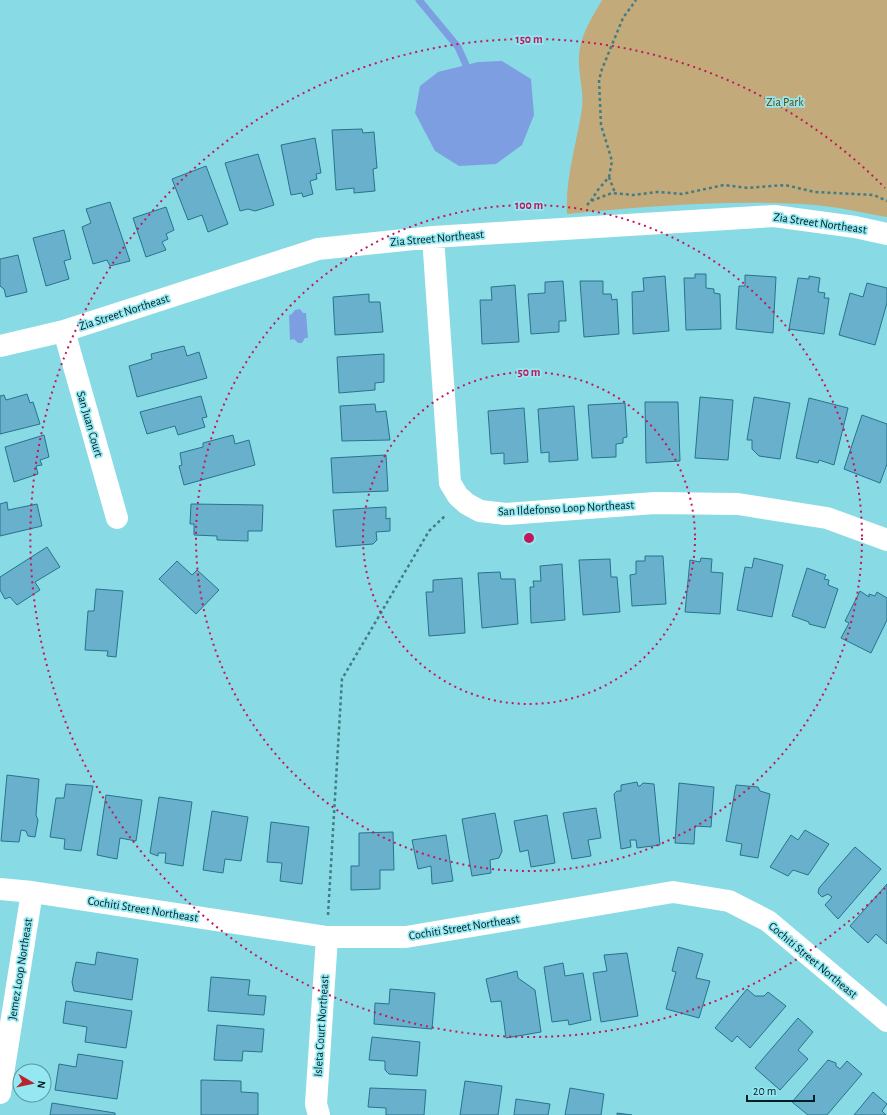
<svg xmlns="http://www.w3.org/2000/svg" width="887" height="1115" viewBox="0 0 887 1115" font-family="'Alegreya Sans',sans-serif">
	<style>
		.green { fill: #c2aa7a }
		.water { fill: #7d9ee1 }
		.lines { fill: none; stroke-linecap: round; stroke-linejoin: round }
		.stream { stroke: #7d9ee1; stroke-width: 7 }
		.building { fill: #68b0cb; stroke: #28738c }
		.path { stroke: #437c83; stroke-width: 2.5; stroke-dasharray: 3 3; stroke-linecap: butt }
		.minor { stroke: #fff; stroke-width: 22 }
		.ring { fill: none; stroke: #c2185b; stroke-width: 2; stroke-dasharray: 2 4 }
		.labels { text-anchor: middle; stroke-width: 3.5; stroke-linejoin: round; paint-order: stroke }
		.park-label { font-size: 12px; fill: #5e4503; stroke: #95e8f1 }
		.street-label { font-size: 12px; fill: #001f23; stroke: #95e8f1 }
		.centre { fill: #c2185b; stroke: #95e8f1; stroke-width: 2 }
		.ring-label { font-size: 12px; text-anchor: middle; font-weight: bold; fill: #c2185b; stroke: #95e8f1; stroke-width: 3.5; stroke-linejoin: round; paint-order: stroke }
	</style>
	<rect width="100%" height="100%" fill="#88dbe4"/>
	<path class="green" d="M602 0H887V217C863 213 839 207 815 205 732 199 650 206 567 214 565 178 577 143 582 108 584 92 579 78 579 62 578 39 591 19 602 0Z"/>
	<path class="water" d="M502 61 531 79 534 115 522 145 496 164 459 166 435 151 415 113 420 86 438 72 478 62Z
		M300 309 303 313H306L308 338H305L302 343H298L294 339 290 340 289 315 292 314 295 310Z"/>
	<g class="lines">
		<path class="stream" d="M419 0 458 47 466 65"/>
	</g>
	<path class="building" d="M362 129 363 133 374 132 377 168 373 169 375 191 354 193V188L336 190 332 130Z
		M315 138 321 173 316 174 317 179 310 181 313 194 303 197 302 193 291 195 281 145Z
		M258 154 274 205 255 211 248 209 240 211 225 163Z
		M206 166 228 224 208 232 202 215 188 220 172 179Z
		M110 202 130 261 110 266 107 260 93 264 82 227 91 223 86 209Z
		M166 207 174 230 166 234 168 239 162 242 166 250 146 257 133 218Z
		M64 230 71 259 64 261 69 279 46 286 33 238Z
		M18 255 27 292 6 297 4 289 0 286V259Z
		M695 274H706V288L714 289V293L720 294 721 329 686 330 684 278H695Z
		M745 275 776 277 773 333 736 329 739 286H745Z
		M665 276 669 331 633 334 632 292 644 291 643 278Z
		M809 276 820 278 818 292 825 293 824 298H829L824 334 789 329 798 278 809 279Z
		M563 281 566 321H559V332L531 334 528 294 545 293V282Z
		M580 281H603V294H611L612 300 617 299 619 334 584 337Z
		M867 283 887 288V303L875 345 839 335 850 293 863 297Z
		M515 285 519 342 482 344 480 300H492L491 287Z
		M369 294V302H380L383 332 335 335 333 297Z
		M184 346 187 356 199 352 207 378 137 397 129 366 152 359 151 354Z
		M384 354V382L375 383V390L339 393 337 357Z
		M27 394 30 403 33 402 40 424 0 434V396L4 395 6 400Z
		M201 396 207 417 202 418 205 427 178 435 175 426 147 434 140 412Z
		M700 397 733 400 728 460 695 458Z
		M754 397 790 403 780 459 759 456 752 449V440H747Z
		M809 398 848 408 834 465 819 460 818 463 796 458Z
		M645 402H678L680 461 646 463Z
		M625 403 627 437 623 438V443L616 444V457L592 458 588 405Z
		M375 404 376 412 386 411 390 440 342 441 340 406Z
		M574 406 578 460 549 462V452L541 453 538 409Z
		M524 408 528 462 504 464V453L491 454 488 411Z
		M862 415 887 424V464L880 483 844 469Z
		M44 435 49 457 40 460 42 465 36 466 38 474 14 482 5 447Z
		M233 435 235 444 249 440 255 465 184 485 179 466 182 465 180 453 203 447V443Z
		M386 455 388 491 333 493 331 458Z
		M7 502 8 510 37 504 42 526 0 536V504Z
		M191 504 263 505 262 531H248V541L217 540V536L194 535V524H190Z
		M386 507V519L390 518V531L376 532 377 540 373 544 336 547 333 510Z
		M47 547 60 567 35 582 40 590 17 605 10 597 5 599 0 590V577Z
		M645 556H663L666 604 632 606 630 575 636 574V561H645Z
		M701 558 712 559 711 572 723 573 720 614 685 612 690 560 700 562Z
		M754 558 783 565 772 617 737 610 745 567 752 568Z
		M610 559 611 577H617L620 612 583 615 579 560Z
		M177 561 192 575 197 570 219 590 196 614 159 579Z
		M562 564 565 620 531 623 530 587H534L533 581H541L540 566Z
		M807 568 826 575 824 579 829 580 828 585 838 589 825 628 809 624V622L792 616Z
		M500 572 501 579H515L518 624 482 628 478 573Z
		M462 578 465 633 429 636 426 592H433V580Z
		M96 589 123 591 116 657 107 656 108 651 85 650 88 611H94Z
		M860 591 869 597V594L875 596 877 592 887 598V620L871 653 841 638 849 623 845 621Z
		M7 775 39 779 36 815 38 820 35 837 28 836 26 831 21 830 19 842 1 841Z
		M637 782 638 786H640L643 783 654 784 660 845 637 848 636 840H630L631 847 621 849 614 794 617 791H621V785Z
		M679 783 714 787 711 827 695 826 694 844 675 843Z
		M66 784 93 786 81 851 64 849 65 839 50 837 56 798H64Z
		M736 785 758 787 760 791 770 794 758 858 740 855 742 844 726 841Z
		M106 795 142 800 136 841 120 838 117 859 97 855Z
		M159 797 192 802 183 866 165 863 166 853H158V856L150 853Z
		M596 808 601 838 588 840 591 856 572 859 563 813Z
		M212 811 248 817 241 861 225 859 223 873 203 870Z
		M495 813 502 851 499 858 490 860 491 873 472 876 462 819Z
		M547 815 555 863 531 867 528 850 520 852 514 821Z
		M271 822 309 827 302 884 280 881 282 863 267 862Z
		M805 830 829 844 808 875 793 870 788 876 770 867 791 835 798 840Z
		M393 832 394 870H380V889L351 890V866H359V833Z
		M446 835 453 881 432 884 431 866 418 869 412 840Z
		M855 847 881 869 838 919 825 905 832 897 828 894 822 897 818 893 819 888Z
		M887 884V944L876 934 868 943 850 926Z
		M678 947 703 954 696 978 710 981 699 1018 666 1009 676 972 672 971Z
		M97 952 138 959 132 1000 74 991 72 982 76 962 95 965Z
		M627 953 638 1016 601 1022 593 973 607 971 604 955Z
		M563 963 565 976 583 973 591 1020 569 1025 568 1020 552 1022 544 967Z
		M517 971 518 978 535 990 541 1032 506 1038 501 1001 491 1002 486 979Z
		M211 977 250 980 248 995 266 996 264 1015 208 1011Z
		M390 989 435 993 432 1029 374 1024 375 1003 389 1004Z
		M747 989 755 996H764L768 992 786 1006 750 1048 737 1036 732 1042 715 1028Z
		M66 1001 132 1011 126 1048 85 1042 87 1027 63 1023Z
		M798 1018 813 1032 798 1050 808 1059 780 1090 755 1068Z
		M217 1025 264 1029 262 1052 243 1051 242 1061 214 1060Z
		M372 1037 420 1042 417 1076 389 1074 385 1070V1061L369 1060Z
		M78 1054 123 1061 117 1099 55 1090 59 1064 76 1067Z
		M828 1060 836 1063V1066L840 1069 847 1061 862 1074 827 1115H808L792 1102Z
		M201 1080 241 1081V1092L258 1093V1115H201Z
		M465 1081 502 1086 498 1115H460Z
		M370 1088 426 1090 424 1115H386V1108L368 1107Z
		M570 1088 604 1094 601 1115H565Z
		M873 1092 887 1104 882 1111 886 1115H854Z
		M516 1099 550 1104 548 1115H514Z
		M52 1103 115 1113V1115H50Z
		M617 1113 632 1115H617Z"/>
	<g class="lines">
		<path class="path" d="M609 177 615 193
			M591 201 597 191 609 177 612 161 601 125 599 80 602 69 623 18 636 0
			M587 205 591 201 612 193 633 195 657 192 682 194 724 185 748 188 785 185 815 192 874 195 887 201
			M328 915 342 679 429 531 446 515"/>
		<path class="minor" d="M433 237 450 483 458 496 467 504 480 511 506 514 655 503 738 504 827 518 887 540
			M64 331 117 518
			M0 346 64 331 318 249 433 237 774 216 855 227 887 234
			M0 889 32 892 327 937H406L673 892 729 901 768 921 887 1021
			M0 1093 32 892
			M319 1115 316 1104 327 937"/>
	</g>
	<g class="ring">
		<circle cx="529" cy="538" r="166"/>
		<circle cx="529" cy="538" r="333"/>
		<path d="M885 888A499 499 0 1 1 885 188"/>
	</g>
	<g class="labels">
		<g class="park-label">
			<text x="785" y="106">Zia Park</text>
		</g>
		<g class="street-label">
			<text transform="translate(820 223) rotate(8)" y="4">Zia Street Northeast</text>
			<text transform="translate(437 238) rotate(-5)" y="4">Zia Street Northeast</text>
			<text transform="translate(124 312) rotate(-18)" y="4">Zia Street Northeast</text>
			<text transform="translate(90 424) rotate(74)" y="4">San Juan Court</text>
			<text transform="translate(566 508) rotate(-3)" y="4">San Ildefonso Loop Northeast</text>
			<text transform="translate(143 909) rotate(9)" y="4">Cochiti Street Northeast</text>
			<text transform="translate(464 927) rotate(-9)" y="4">Cochiti Street Northeast</text>
			<text transform="translate(813 960) rotate(40)" y="4">Cochiti Street Northeast</text>
			<text transform="translate(20 969) rotate(-81)" y="4">Jemez Loop Northeast</text>
			<text transform="translate(321 1026) rotate(-86)" y="4">Isleta Court Northeast</text>
		</g>
	</g>
	<circle cx="529" cy="538" r="6" class="centre"/>
	<g class="ring-label">
		<text x="529" y="43">150 m</text>
		<text x="529" y="209">100 m</text>
		<text x="529" y="376">50 m</text>
	</g>
	<g transform="translate(32 1083) rotate(99)"><circle r="19" fill="#95e8f1" stroke="#59989f"/>
	<path d="M0-3L7 15L0 10L-7 15Z" fill="#b7262e"/>
	<text y="-6" font-size="11" font-weight="bold" text-anchor="middle" fill="#001f23">N</text>
	</g>
	<path d="M747 1095v6h67v-6" fill="none" stroke="#001f23" stroke-width="2"/>
	<text x="753" y="1095" font-size="12" fill="#001f23" stroke="#95e8f1" stroke-width="3" paint-order="stroke">20 m</text>
</svg>
